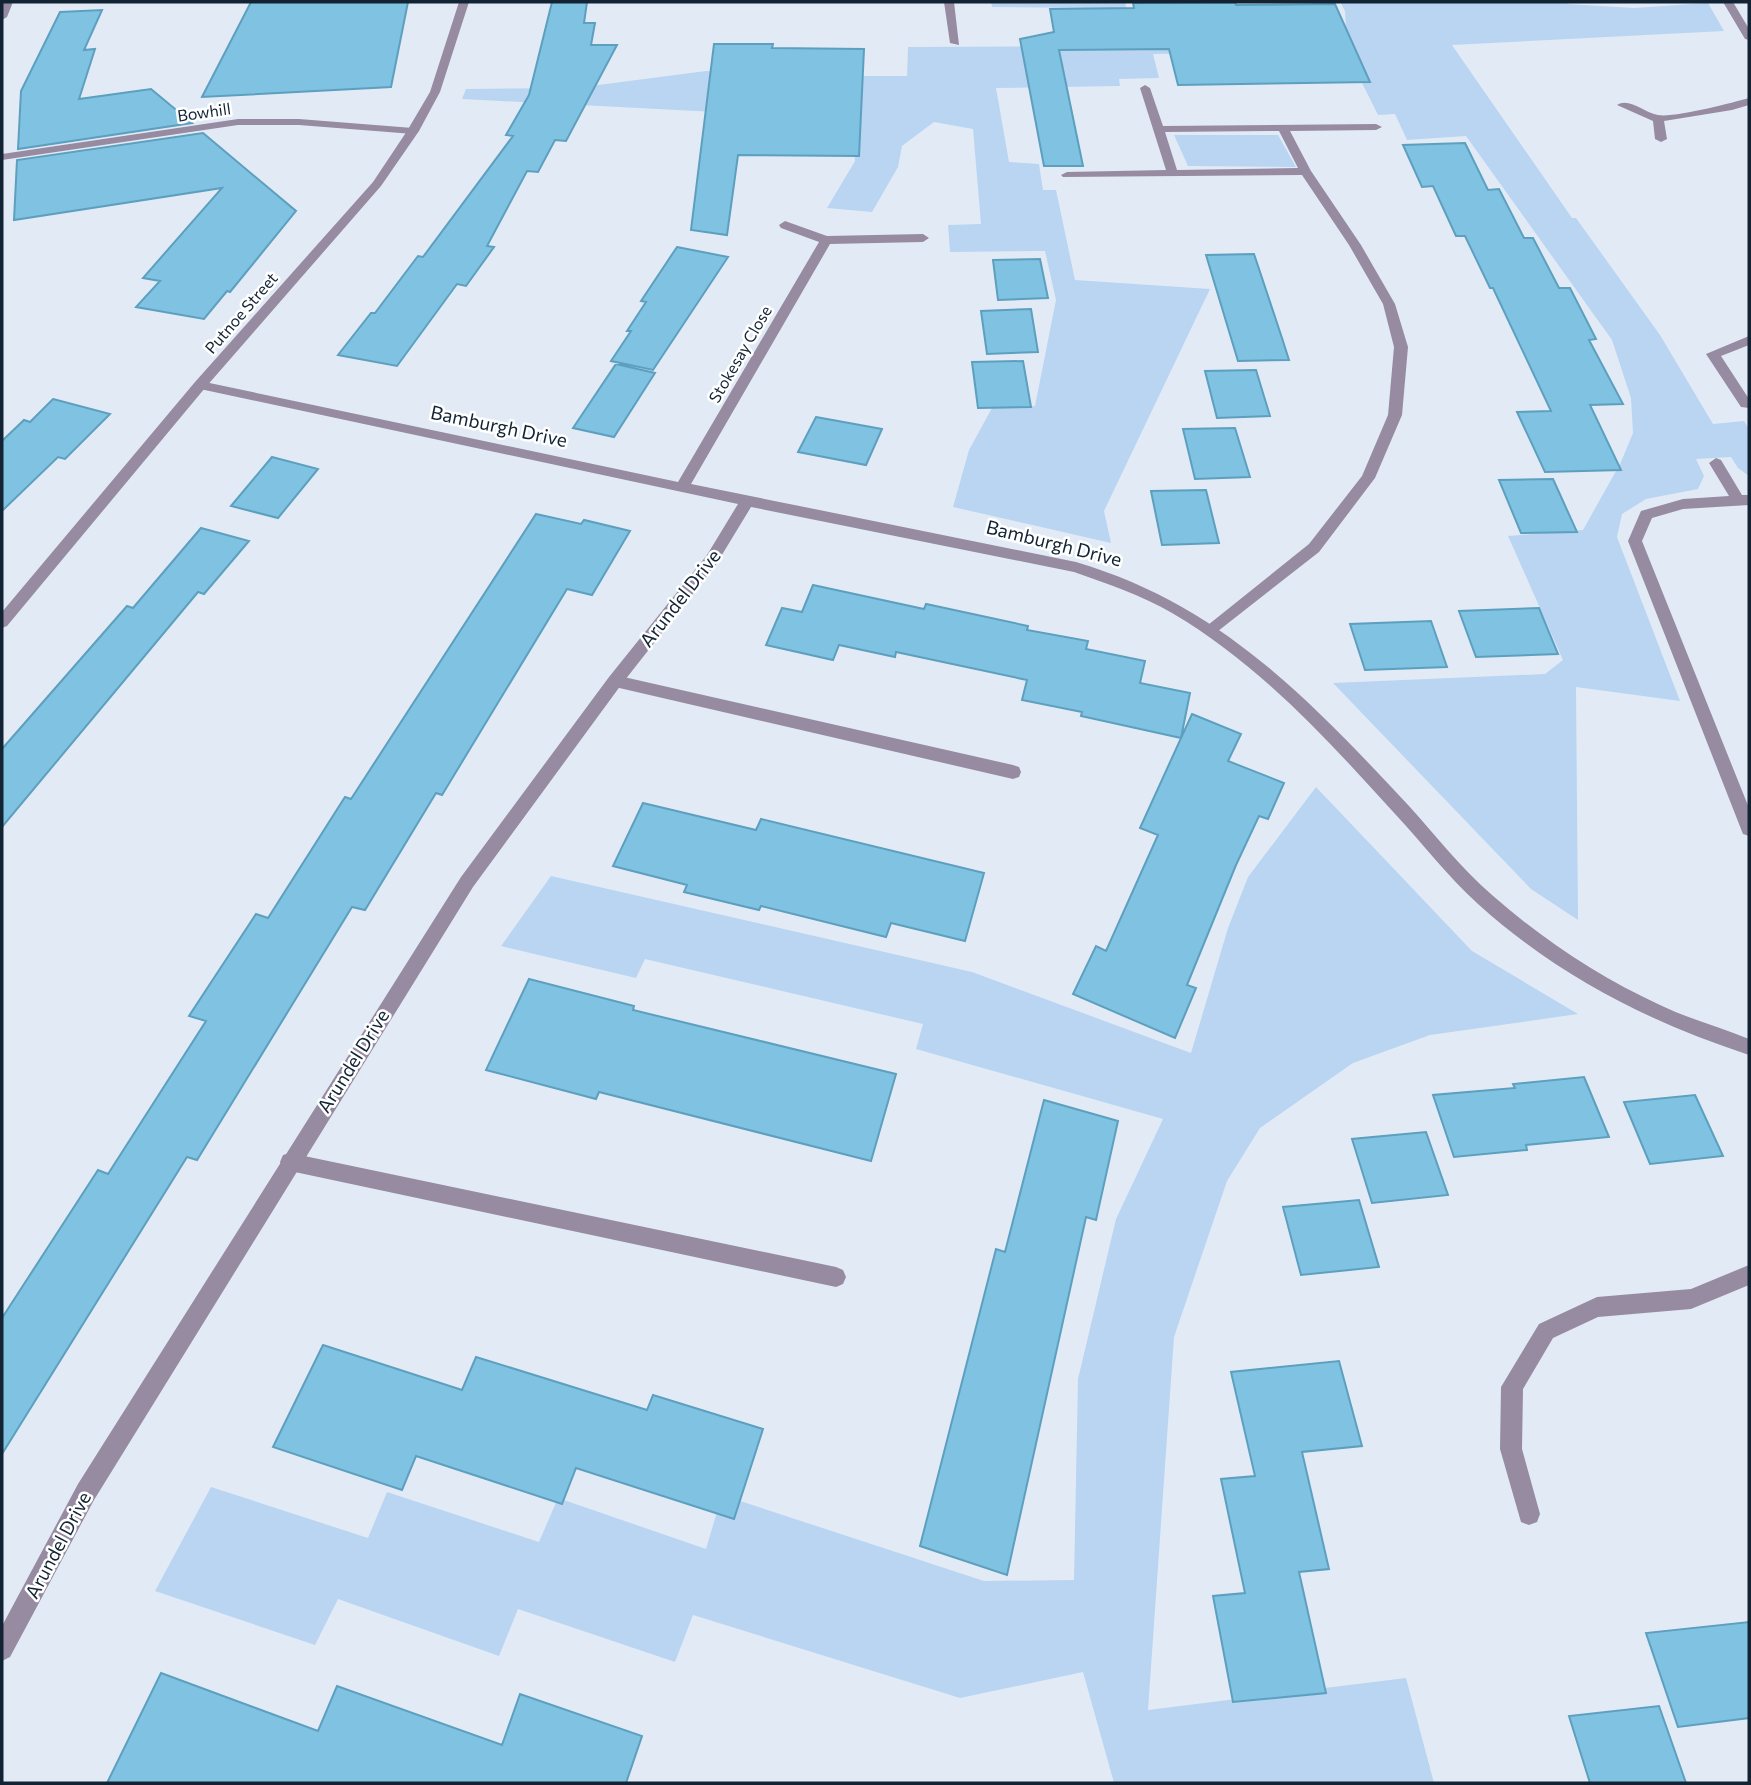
<svg xmlns="http://www.w3.org/2000/svg" width="1751" height="1785" viewBox="0 0 1751 1785" font-family="Commissioner,sans-serif">
	<style>
		.green { fill: #b9d5f2 }
		.building { fill: #80c2e2; stroke: #5d9fbe; stroke-width: 2 }
		.lines { fill: none; stroke-linecap: round; stroke-linejoin: round }
		.service { fill: #978ba2; fill-rule: evenodd }
		.minor { fill: #978ba2; fill-rule: evenodd }
		.tertiary { fill: #978ba2; fill-rule: evenodd }
		.labels { text-anchor: middle; stroke-width: 5; stroke-linejoin: round; paint-order: stroke }
		.far-street-label { font-size: 16px; fill: #122334; stroke: #fff }
		.street-label { font-size: 19px; fill: #122334; stroke: #fff }
	</style>
	<rect width="100%" height="100%" fill="#e2ebf5"/>
	<path class="green" d="M991 2H1125L1131 28H1346L1345 11 1340 2H1567L1568 4 1634 8 1708 3 1724 31 1452 45 1572 218H1576L1660 335 1713 424 1744 421 1749 429V476L1738 468 1731 457 1696 459 1704 476 1698 489 1646 499 1622 514 1617 537 1680 701 1576 687 1578 920 1531 889 1333 683 1545 674 1563 660 1508 536 1583 530 1621 462 1633 433 1631 398 1612 340 1466 136 1407 140 1395 114 1378 115 1346 51 1153 54 1159 78 1119 79 1120 86 996 88 1009 162 1039 164 1043 190H1056L1075 280 1210 289 1104 511 1111 543 953 507 969 450 992 408 1035 406 1056 300 1045 251 950 252 948 225 981 224 973 129 934 122 902 146 898 167 872 212 827 208 855 161 852 119 462 99 466 89 575 88 706 71 775 76H907L908 47 1103 46 1105 28 1092 8 992 7Z
		M1174 135H1278L1296 167 1188 166Z
		M1316 787 1472 951 1578 1014 1430 1035 1353 1063 1260 1128 1227 1181 1174 1337 1148 1710 1406 1678 1434 1783H1114L1083 1672 960 1698 693 1615 675 1662 518 1609 499 1656 338 1599 315 1645 155 1591 211 1487 368 1538 387 1492 539 1542 558 1498 706 1549 722 1495 984 1581 1074 1580 1078 1379 1116 1219 1163 1119 916 1049 923 1024 645 959 636 978 501 946 551 876 972 972 1191 1053 1228 928 1248 877Z"/>
	<path class="building" d="M251 2H408L391 87 202 97Z
		M552 2H587L584 23H595L591 45H617L566 141 555 140 538 172 527 171 487 246 494 247 466 286 457 284 397 366 338 355 371 313H375L418 256 423 257 513 136 506 135 529 95Z
		M1235 2 1236 5 1335 4 1370 82 1178 85 1169 49 1059 50 1083 166H1044L1020 39 1054 32 1050 9 1134 8 1133 3Z
		M102 10 84 50 95 49 79 99 151 89 192 123 18 149 21 91 60 12Z
		M714 44H773L772 48 864 49 859 156 738 155 727 235 691 230Z
		M203 133 296 211 230 292 227 291 204 319 136 307 160 281 143 278 222 188 14 220 17 160Z
		M1465 143 1488 190 1499 189 1524 238H1533L1559 288H1570L1596 339 1589 340 1623 404 1590 405 1621 470 1545 472 1517 412 1551 411 1493 288H1490L1465 236H1456L1433 186 1422 187 1403 145Z
		M677 247 728 257 653 370 611 361 631 331H627L646 302 641 301Z
		M1254 254 1282 338 1289 360 1238 361 1206 255Z
		M1040 259 1048 298 998 300 993 260Z
		M1031 309 1038 352 987 354 981 311Z
		M1023 361 1031 407 978 408 972 362Z
		M616 364 655 373 614 437 573 428Z
		M1256 370 1270 416 1217 418 1205 371Z
		M53 399 110 414 65 459 58 457 2 511V441L24 420 30 422Z
		M816 417 882 429 866 465 798 452Z
		M1235 428 1250 477 1195 479 1183 429Z
		M272 457 318 469 278 518 231 506Z
		M1553 479 1577 532 1521 533 1499 480Z
		M1206 490 1219 543 1162 545 1151 491Z
		M536 514 581 524 584 520 630 531 592 595 567 589 442 795 436 793 365 910 352 907 197 1160 187 1157 2 1454V1318L98 1170 108 1174 206 1021 189 1016 256 914 268 918 345 797 351 799Z
		M201 528 249 541 204 594 198 592 2 827V749L127 606 133 608Z
		M813 585 924 609 926 604 1028 626 1027 630 1088 641 1086 649 1145 661 1140 683 1190 693 1181 738 1081 716 1082 712 1022 700 1027 680 896 652 895 657 839 645 833 660 766 645 782 608 802 612Z
		M1539 608 1558 654 1476 657 1459 611Z
		M1431 621 1447 667 1365 670 1350 624Z
		M1192 714 1241 734 1228 761 1284 783 1268 819 1259 816 1236 865 1187 985 1196 988 1175 1038 1073 994 1096 946 1106 951 1158 835 1140 828Z
		M643 803 756 830 761 819 984 873 965 941 891 923 886 937 761 906 759 910 684 892 687 885 613 866Z
		M529 979 634 1006 633 1010 896 1074 871 1161 599 1092 596 1099 486 1070Z
		M1584 1077 1609 1137 1526 1145 1527 1150 1454 1157 1433 1095 1515 1088 1513 1084Z
		M1695 1095 1723 1156 1650 1164 1624 1102Z
		M1044 1100 1118 1121 1096 1220 1086 1217 1007 1575 920 1546 996 1249 1005 1252Z
		M1426 1132 1448 1195 1372 1203 1352 1139Z
		M1359 1200 1379 1267 1301 1275 1283 1207Z
		M323 1345 462 1390 476 1357 647 1410 653 1395 763 1429 734 1519 576 1468 562 1504 416 1456 402 1490 273 1447Z
		M1339 1361 1362 1446 1302 1452 1329 1569 1299 1572 1326 1693 1233 1702 1213 1596 1245 1593 1221 1479 1255 1476 1231 1372Z
		M1749 1622V1718L1678 1727 1646 1633Z
		M161 1673 318 1731 337 1686 502 1745 520 1694 642 1736 626 1783H107Z
		M1659 1706 1686 1783H1590L1569 1716Z"/>
	<g class="lines">
		<path class="service" d="M1145 85 1150 88 1163 126 1376 124 1382 127 1376 130 1290 131 1311 171 1361 245 1395 304 1408 347 1402 415 1375 478 1319 552 1213 635 1205 629 1208 625 1309 544 1362 476 1388 415 1394 347 1383 304 1349 245 1302 175 1063 177 1061 175 1067 172 1166 170 1140 88ZM1279 131 1298 168 1177 170 1165 132Z
			M1749 336V345L1721 356 1749 399V408L1741 407 1706 354Z
			M1716 458 1721 460 1742 495H1749V505L1683 509 1652 518 1642 541 1749 808V836L1743 834 1741 829 1628 541 1641 511 1683 499 1729 496 1709 463Z
			M615 675 1013 765 1019 767 1021 772 1019 777 1013 779 615 687 607 681Z
			M290 1153 836 1267 843 1270 846 1277 843 1284 836 1287 290 1171 283 1169 280 1162 283 1155Z
			M1749 1265V1285L1691 1309 1598 1317 1553 1338 1523 1389 1522 1449 1540 1514 1537 1522 1529 1525 1521 1522 1500 1449 1501 1387 1539 1324 1597 1297 1691 1289Z"/>
		<path class="minor" d="M3 2H13L7 17 2 20Z
			M944 2H954L959 45 950 43Z
			M1723 2H1733L1749 29V40L1745 39Z
			M1749 98V105L1732 110 1664 121 1667 139 1661 142 1655 139 1653 121 1617 105C1629 97 1645 113 1658 115 1674 118 1731 103 1749 98Z
			M238 119H299L413 128 419 131 413 134 299 125H238L2 160V154Z
			M785 221 827 236 923 234 929 238 923 242 830 244 691 484 1076 562C1221 605 1309 699 1409 806 1436 836 1461 868 1492 895 1542 939 1599 977 1660 1005 1689 1019 1720 1027 1749 1039V1055C1647 1021 1559 977 1478 904 1448 877 1423 844 1396 815 1328 740 1259 664 1172 613 1141 595 1108 584 1074 572L751 507 717 563 621 685 473 887 94 1500 10 1657 2 1661V1626L78 1484 461 877 609 677 707 555 738 504 200 389 193 385 200 381 678 482 819 242 781 228 779 225Z"/>
		<path class="tertiary" d="M459 2H469L440 92 419 131 381 186 205 388 7 626 2 628V612L195 382 373 182 407 131 430 92Z"/>
	</g>
	<g class="labels">
		<g class="far-street-label">
			<text transform="translate(204 112) rotate(-8)" y="6">Bowhill</text>
			<text transform="translate(241 313) rotate(-49)" y="6">Putnoe Street</text>
			<text transform="translate(740 354) rotate(-60)" y="6">Stokesay Close</text>
		</g>
		<g class="street-label">
			<text transform="translate(499 426) rotate(12)" y="7">Bamburgh Drive</text>
			<text transform="translate(1054 543) rotate(14)" y="7">Bamburgh Drive</text>
			<text transform="translate(680 598) rotate(-52)" y="7">Arundel Drive</text>
			<text transform="translate(353 1061) rotate(-58)" y="7">Arundel Drive</text>
			<text transform="translate(58 1545) rotate(-62)" y="7">Arundel Drive</text>
		</g>
	</g>
	<rect width="1751" height="1785" fill="none" stroke="#122334" stroke-width="7"/>
</svg>
